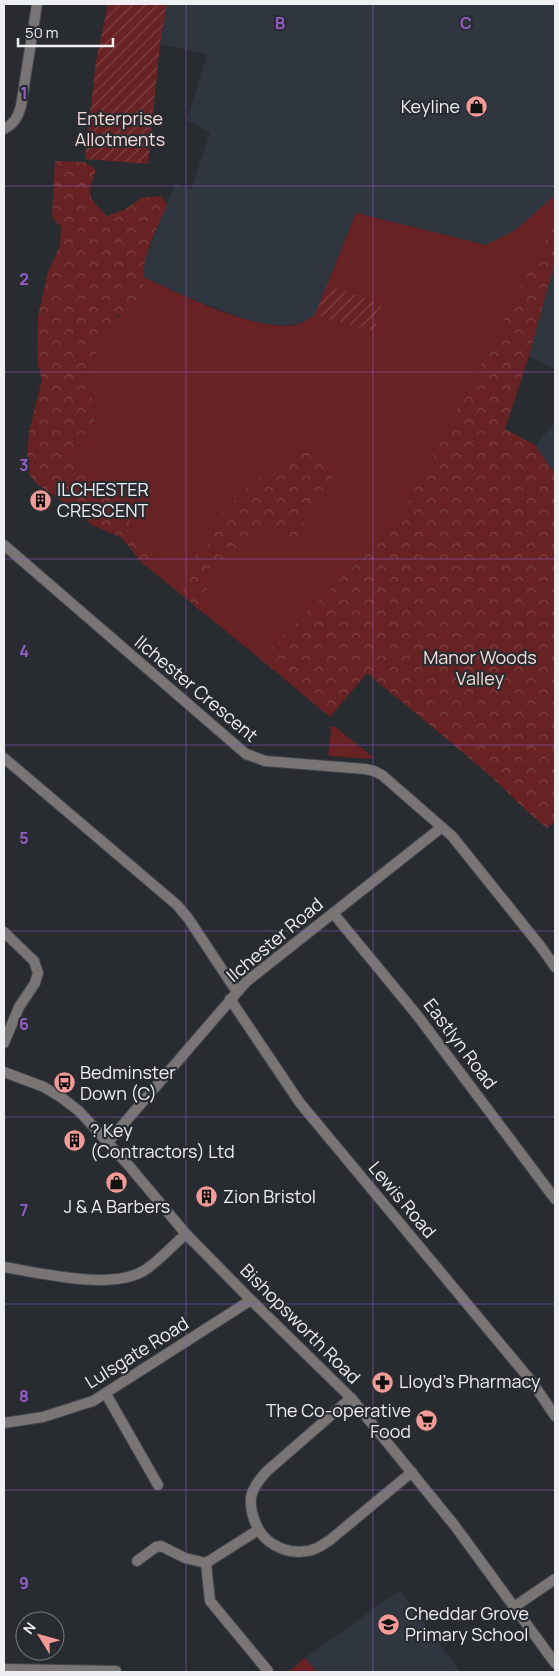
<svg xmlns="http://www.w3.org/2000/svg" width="559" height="1676" viewBox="0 0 559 1676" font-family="Manrope,sans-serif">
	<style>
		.built { fill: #2f3640 }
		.grass { fill: #682223 }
		.forest { fill: url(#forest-crowns) }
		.garden { fill: url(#garden-furrows) }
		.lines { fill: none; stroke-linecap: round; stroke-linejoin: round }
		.minor-casing { stroke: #44474c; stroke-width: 12 }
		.tertiary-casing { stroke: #44474c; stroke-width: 12 }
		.minor { stroke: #797574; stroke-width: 10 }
		.tertiary { stroke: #797574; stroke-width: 10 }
		.grid { fill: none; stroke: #985dcc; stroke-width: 1; stroke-opacity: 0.55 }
		.labels { text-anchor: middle; stroke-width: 4.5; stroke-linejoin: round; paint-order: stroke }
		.poi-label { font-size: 18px; fill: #edeff2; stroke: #282c31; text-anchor: start }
		.park-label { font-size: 18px; fill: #f7dbd9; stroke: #282c31 }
		.street-label { font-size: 18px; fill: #edeff2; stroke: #282c31 }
		.grid-label { font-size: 16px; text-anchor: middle; font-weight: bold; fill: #985dcc; stroke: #282c31; stroke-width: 4.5; stroke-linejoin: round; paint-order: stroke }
	</style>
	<defs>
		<pattern id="forest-crowns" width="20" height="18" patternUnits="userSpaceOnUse" patternTransform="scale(1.25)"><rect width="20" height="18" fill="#682223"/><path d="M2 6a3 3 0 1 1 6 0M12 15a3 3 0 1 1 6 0" fill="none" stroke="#7e4243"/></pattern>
		<pattern id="garden-furrows" width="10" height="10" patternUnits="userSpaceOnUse" patternTransform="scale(1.25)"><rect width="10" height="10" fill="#682223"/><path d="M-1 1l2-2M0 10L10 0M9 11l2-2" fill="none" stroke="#7e4243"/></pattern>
	</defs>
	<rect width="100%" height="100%" fill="#282c31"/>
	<path class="built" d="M167 4H555V195L516 230 486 245 356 213 315 315 301 323 284 325 263 324 240 317 187 297 143 277 144 261 175 183 191 190 210 133 187 120 207 54 160 44Z
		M555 253V369L529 356Z
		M555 423V474L535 445Z
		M400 1590 460 1672H288L305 1658Z"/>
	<path class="grass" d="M555 195V224L397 524 259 658 142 563H156L154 553 136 536 129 523 133 512 116 503 104 490 75 463 77 449 93 430 96 410 89 390 87 371 113 320 126 311 141 306 143 277C179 293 264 337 301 323 306 321 310 317 315 315L356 213 486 245 516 230Z
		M334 726 373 757 372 759 330 756 328 754 331 733 330 727Z
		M305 1658 317 1672H288Z"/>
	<path class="forest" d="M55 161 85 162 96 170C87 195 87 197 107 216L124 210 142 198 161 196 167 205C154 235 136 266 146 299L141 306 116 316 87 371 89 390 96 410 93 430 77 449 75 462 89 471 116 503H124L133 512 129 523 136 536 154 553 157 563H142L122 538 92 525 74 510 36 483 29 474 27 460 29 432 42 379 37 362 38 317 47 275 60 245 61 227 52 217Z
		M555 223V261L529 356 505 429 535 445 555 474V822L547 828C525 811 506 790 485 771 446 738 406 706 367 673L330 717 259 658 397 524Z
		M306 453H316L337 483 325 491 320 503 312 505 304 518 302 541C283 546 278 536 267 523L260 526 255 538 241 553 232 551 226 561 215 563 204 574V585L211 594 205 605 197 609 187 597 178 578 189 563 212 539 220 514 233 506 236 494 246 489 255 479 275 472 288 459Z"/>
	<path class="garden" d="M108 4H167L160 44 148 164 85 159 96 61Z
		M327 285 382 304 374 331 315 315Z"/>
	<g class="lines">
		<defs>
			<path id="minor" d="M4 129C14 124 18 117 21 106L37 4
				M4 545 246 754 265 761 365 769 374 771 382 775 452 836 541 947 555 967
				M4 758 177 905 188 918 237 992
				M333 913 417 1015 555 1199
				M4 932 34 961 38 973 35 983 19 1007 4 1043
				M230 999 300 1103 532 1382 555 1416
				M108 1142 246 982 442 827
				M4 1267C41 1273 113 1291 145 1270 160 1260 173 1245 186 1234
				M106 1394 158 1485
				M351 1398 267 1471C260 1479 253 1487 251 1497 250 1507 252 1515 256 1524 265 1547 294 1558 317 1548 321 1546 325 1543 330 1540L412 1472
				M4 1423 43 1417 93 1401 251 1300
				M258 1530 206 1563 210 1601 268 1671
				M137 1561 156 1547 161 1546 185 1558 206 1563
				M514 1607 555 1579
				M4 1669 116 1671"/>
			<path id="tertiary" d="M4 1072 44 1087 62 1098 79 1111 130 1167 186 1234 251 1300 351 1398 455 1526 555 1663"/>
		</defs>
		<use href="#minor" class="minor-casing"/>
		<use href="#tertiary" class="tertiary-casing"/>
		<use href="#minor" class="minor"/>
		<use href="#tertiary" class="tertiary"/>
	</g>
	<path class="grid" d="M186 4V1672M373 4V1672M4 186H555M4 372H555M4 559H555M4 745H555M4 931H555M4 1117H555M4 1304H555M4 1490H555"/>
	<defs>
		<symbol id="shop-disc" viewBox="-11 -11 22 22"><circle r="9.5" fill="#f59b97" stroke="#282c31"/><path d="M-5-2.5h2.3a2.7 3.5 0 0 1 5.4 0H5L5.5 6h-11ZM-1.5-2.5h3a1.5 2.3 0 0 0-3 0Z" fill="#111"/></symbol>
		<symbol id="building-disc" viewBox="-11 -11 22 22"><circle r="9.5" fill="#f59b97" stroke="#282c31"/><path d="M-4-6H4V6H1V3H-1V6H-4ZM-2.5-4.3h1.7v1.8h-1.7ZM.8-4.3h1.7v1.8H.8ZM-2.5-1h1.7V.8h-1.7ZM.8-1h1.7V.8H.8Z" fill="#111"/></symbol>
		<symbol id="bus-disc" viewBox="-11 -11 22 22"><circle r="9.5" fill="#f59b97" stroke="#282c31"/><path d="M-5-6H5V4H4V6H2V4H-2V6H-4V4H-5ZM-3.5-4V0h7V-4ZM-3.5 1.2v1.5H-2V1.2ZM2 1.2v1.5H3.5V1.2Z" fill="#111"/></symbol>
		<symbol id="pharmacy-disc" viewBox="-11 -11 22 22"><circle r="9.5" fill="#f59b97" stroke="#282c31"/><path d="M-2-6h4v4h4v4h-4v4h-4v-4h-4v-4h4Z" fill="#111"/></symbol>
		<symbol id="supermarket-disc" viewBox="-11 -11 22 22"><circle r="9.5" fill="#f59b97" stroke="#282c31"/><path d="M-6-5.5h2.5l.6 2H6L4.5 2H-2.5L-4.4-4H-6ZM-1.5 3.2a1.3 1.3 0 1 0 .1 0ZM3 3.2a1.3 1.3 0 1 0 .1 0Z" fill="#111"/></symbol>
		<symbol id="school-disc" viewBox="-11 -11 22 22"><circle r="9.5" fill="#f59b97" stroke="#282c31"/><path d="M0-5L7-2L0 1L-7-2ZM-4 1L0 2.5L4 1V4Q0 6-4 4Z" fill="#111"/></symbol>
	</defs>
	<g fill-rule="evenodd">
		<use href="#shop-disc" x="464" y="94" width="25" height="25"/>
		<use href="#building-disc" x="28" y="488" width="25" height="25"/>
		<use href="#bus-disc" x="52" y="1070" width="25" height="25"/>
		<use href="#building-disc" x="62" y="1128" width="25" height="25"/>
		<use href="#shop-disc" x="104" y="1170" width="25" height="25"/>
		<use href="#building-disc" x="194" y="1184" width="25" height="25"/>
		<use href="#pharmacy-disc" x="370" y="1370" width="25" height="25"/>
		<use href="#supermarket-disc" x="414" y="1408" width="25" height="25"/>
		<use href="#school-disc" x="376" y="1612" width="25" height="25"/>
	</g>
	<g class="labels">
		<g class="poi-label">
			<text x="460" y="113" text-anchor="end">Keyline</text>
			<text x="57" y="496">ILCHESTER<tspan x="57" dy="21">CRESCENT</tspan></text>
			<text x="80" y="1079">Bedminster<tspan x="80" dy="21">Down (C)</tspan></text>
			<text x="90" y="1137">? Key<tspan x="90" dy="21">(Contractors) Ltd</tspan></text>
			<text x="223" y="1203">Zion Bristol</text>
			<text x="117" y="1213" text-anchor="middle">J &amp; A Barbers</text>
			<text x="399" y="1388">Lloyd's Pharmacy</text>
			<text x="411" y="1417" text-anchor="end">The Co-operative<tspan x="411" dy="21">Food</tspan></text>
			<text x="405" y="1620">Cheddar Grove<tspan x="405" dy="21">Primary School</tspan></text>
		</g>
		<g class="park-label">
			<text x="120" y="125">Enterprise<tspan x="120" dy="21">Allotments</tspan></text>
			<text x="480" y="664">Manor Woods<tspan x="480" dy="21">Valley</tspan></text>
		</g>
		<g class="street-label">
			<text transform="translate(196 689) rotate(40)" y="6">Ilchester Crescent</text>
			<text transform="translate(275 940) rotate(-40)" y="6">Ilchester Road</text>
			<text transform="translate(460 1044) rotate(53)" y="6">Eastlyn Road</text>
			<text transform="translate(402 1200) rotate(50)" y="6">Lewis Road</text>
			<text transform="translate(300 1324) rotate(45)" y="6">Bishopsworth Road</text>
			<text transform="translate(137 1353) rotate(-32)" y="6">Lulsgate Road</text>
		</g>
	</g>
	<g class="grid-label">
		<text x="280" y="29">B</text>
		<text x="466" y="29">C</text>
		<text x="24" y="99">1</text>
		<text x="24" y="285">2</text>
		<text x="24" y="471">3</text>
		<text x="24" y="657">4</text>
		<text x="24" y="844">5</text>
		<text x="24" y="1030">6</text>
		<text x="24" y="1216">7</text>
		<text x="24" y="1402">8</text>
		<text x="24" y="1589">9</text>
	</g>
	<rect width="559" height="1676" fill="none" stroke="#edeff2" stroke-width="10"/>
	<g transform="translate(40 1636) rotate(307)"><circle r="24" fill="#282c31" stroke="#777a7e"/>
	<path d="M0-4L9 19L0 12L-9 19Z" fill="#f59b97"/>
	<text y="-8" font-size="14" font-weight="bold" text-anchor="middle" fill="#edeff2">N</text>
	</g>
	<path d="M18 38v8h95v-8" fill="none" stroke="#edeff2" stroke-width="2.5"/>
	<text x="25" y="38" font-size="15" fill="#edeff2" stroke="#282c31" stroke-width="4" paint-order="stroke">50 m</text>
</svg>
